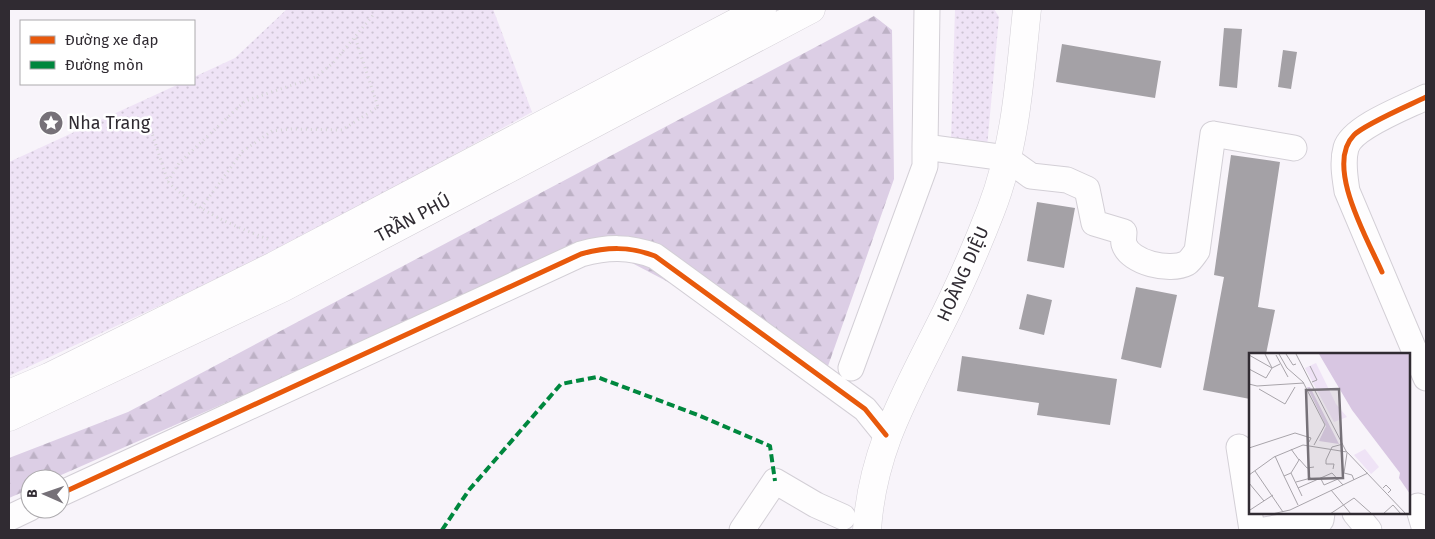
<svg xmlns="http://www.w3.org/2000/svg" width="1435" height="539" viewBox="0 0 1435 539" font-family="'Fira Sans',sans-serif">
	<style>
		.grass { fill: url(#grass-dots) }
		.forest { fill: url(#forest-firs) }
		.building { fill: #a4a1a6 }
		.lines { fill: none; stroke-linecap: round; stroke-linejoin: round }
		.minor-casing { stroke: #d3cfd6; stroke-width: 27 }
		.major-casing { stroke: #d3cfd6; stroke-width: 29 }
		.path { stroke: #d7d6d8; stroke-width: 3; stroke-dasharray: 1 4; stroke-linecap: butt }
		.minor { stroke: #fefdfe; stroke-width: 25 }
		.major { stroke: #fefdfe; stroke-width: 28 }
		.quiet { stroke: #00873e; stroke-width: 4; stroke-dasharray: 8 4; stroke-linecap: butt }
		.cycleway-casing { stroke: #fff; stroke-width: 8 }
		.cycleway { stroke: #e8590c; stroke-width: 5 }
		.labels { text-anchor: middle; stroke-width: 5; stroke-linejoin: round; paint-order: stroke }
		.poi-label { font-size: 18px; fill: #302b32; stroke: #fff; text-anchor: start }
		.street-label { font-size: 18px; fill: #302b32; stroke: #fff }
		.inset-road { fill: none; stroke: #a8a4aa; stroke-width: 1 }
		.view { fill: #767178; fill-opacity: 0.15; stroke: #767178; stroke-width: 2.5 }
		.inset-edge { fill: none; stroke: #302b32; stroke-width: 2.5 }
	</style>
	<defs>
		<pattern id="grass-dots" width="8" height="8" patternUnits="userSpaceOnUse" patternTransform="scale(1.25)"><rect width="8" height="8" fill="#efe3f6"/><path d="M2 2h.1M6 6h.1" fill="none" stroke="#cdc3d3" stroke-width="1.8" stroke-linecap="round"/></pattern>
		<pattern id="forest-firs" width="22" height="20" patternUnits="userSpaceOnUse" patternTransform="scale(1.25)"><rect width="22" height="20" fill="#dccee5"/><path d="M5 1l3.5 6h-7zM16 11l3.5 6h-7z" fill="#bdb1c5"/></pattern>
	</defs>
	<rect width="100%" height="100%" fill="#f8f4fa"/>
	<path class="grass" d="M287 9H493L532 112 296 242 9 376V162L179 84H194V77L235 58Z
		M955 9H994L999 17 987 147 951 140Z"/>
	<path class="forest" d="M874 16 892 30 894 179 828 366 592 242 52 479H30V489L9 498V458L128 412Z"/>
	<path class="building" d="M1224 28 1242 29 1237 88 1219 86Z
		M1062 44 1161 61 1155 98 1056 82Z
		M1283 50 1297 52 1291 89 1278 87Z
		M1231 155 1280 162 1258 307 1275 310 1266 354H1250V399L1203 390 1224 277 1214 275Z
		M1037 202 1075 208 1064 268 1027 261Z
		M1136 287 1177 295 1161 368 1121 359Z
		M1027 294 1052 300 1044 335 1019 329Z
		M962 356 1117 379 1110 425 1037 415 1039 403 957 391Z"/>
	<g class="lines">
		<defs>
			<path id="minor" d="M927 9 925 147 1006 158 1031 176 1067 180 1087 189 1094 223 1124 232C1124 235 1123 240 1124 244 1130 263 1170 272 1187 263 1191 260 1194 255 1197 251L1213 134 1294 148
				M1426 97C1406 107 1352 127 1346 148 1342 162 1345 178 1347 191L1426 378
				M851 368 925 166V147
				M1239 447 1252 530
				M60 494 581 254C607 247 629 246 655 256L865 409 886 435
				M1418 506 1425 530
				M1355 513 1369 530
				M9 518 30 508
				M742 530 775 481 816 505 843 517
				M1264 530 1321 520 1322 513"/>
			<path id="major" d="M9 394 49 377 274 266 762 9
				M9 417 282 288 811 9
				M867 530C872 453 903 399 937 331 957 292 975 251 991 210 1016 146 1020 76 1027 9"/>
		</defs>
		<use href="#minor" class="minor-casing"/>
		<use href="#major" class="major-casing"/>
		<path class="path" d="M151 130 168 182 179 163 245 101 316 77 333 63 374 14
			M168 182C201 213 229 224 270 240
			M201 208 243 151 272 131 291 129 342 130 378 107 355 37"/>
		<use href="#minor" class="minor"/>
		<use href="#major" class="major"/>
		<path class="quiet" d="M442 530 469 490 561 384 597 377 698 415 770 446 775 481"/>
		<defs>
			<path id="cycleway" d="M1382 272C1368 240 1324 165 1354 135 1365 124 1410 105 1426 97
				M60 494 581 254C607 247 629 246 655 256L865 409 886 435"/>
		</defs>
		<use href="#cycleway" class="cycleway-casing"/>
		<use href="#cycleway" class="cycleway"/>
	</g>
	<defs>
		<symbol id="sight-disc" viewBox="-11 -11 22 22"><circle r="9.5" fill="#767178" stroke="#fff"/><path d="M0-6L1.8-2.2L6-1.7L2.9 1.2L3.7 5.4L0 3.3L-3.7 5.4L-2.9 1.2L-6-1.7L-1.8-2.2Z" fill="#fff"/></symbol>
	</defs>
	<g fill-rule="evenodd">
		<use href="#sight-disc" x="37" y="109" width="28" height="28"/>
	</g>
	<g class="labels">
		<g class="poi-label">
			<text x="68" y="129">Nha Trang</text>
		</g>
		<g class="street-label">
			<text transform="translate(413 218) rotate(-28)" y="6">TRẦN PHÚ</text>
			<text transform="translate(963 274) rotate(-66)" y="6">HOÀNG DIỆU</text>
		</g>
	</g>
	<g transform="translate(1249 353)">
		<rect width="161" height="161" fill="#f8f4fa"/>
		<path d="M67 10 87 51 98 64 85 69 56 15ZM116 96 130 114 122 121 105 102Z" fill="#efe3f6"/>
		<path d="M58 34H61L90 91 70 88 77 73Z" fill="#dccee5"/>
		<path d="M70 1H161V141L150 125 151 120 103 57Z" fill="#d8c6e2"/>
		<path class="inset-road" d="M30 1 38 15 54 29 76 72 65 92M37 1 44 12 47 11M47 1 97 98 157 161M0 2 23 15 16 1M27 2 39 24M61 13 68 27 63 29M0 16 17 25 23 15 31 11M0 31 8 33 55 30M10 36 36 51 46 34M0 95 46 80 62 85 60 89M98 100 95 120 103 122 105 127M26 103 35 123 42 120 53 143M50 106 58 115 65 114M84 116 85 111H77V107L83 94 94 91M6 118 34 159M42 120 50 107 42 96M0 122 25 104 54 92 98 99M35 123 49 152M72 126 75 132 89 126M47 129 62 125M0 130 15 148M49 135 83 120 94 132M134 135 137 132 142 137 139 140M82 137 102 161M1 157 24 142M23 161 41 157 119 120M81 161 105 145 123 161M134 161 144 152 152 161"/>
		<path class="view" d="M90 36 94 125 60 126 57 37Z"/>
		<rect width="161" height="161" class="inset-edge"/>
	</g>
	<rect width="1435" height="539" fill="none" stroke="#302b32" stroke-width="20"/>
	<rect x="20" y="20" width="175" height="65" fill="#ffffff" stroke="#acaaad"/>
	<rect x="30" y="36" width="25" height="8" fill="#e8590c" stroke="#acaaad"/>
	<text x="65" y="45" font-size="15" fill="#302b32">Đường xe đạp</text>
	<rect x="30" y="61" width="25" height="8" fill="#00873e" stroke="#acaaad"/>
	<text x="65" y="70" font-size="15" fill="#302b32">Đường mòn</text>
	<g transform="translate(45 494) rotate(272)"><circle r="24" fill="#ffffff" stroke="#acaaad"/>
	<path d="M0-4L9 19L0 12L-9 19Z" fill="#767178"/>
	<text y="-8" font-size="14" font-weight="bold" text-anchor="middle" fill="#302b32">B</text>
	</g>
</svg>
